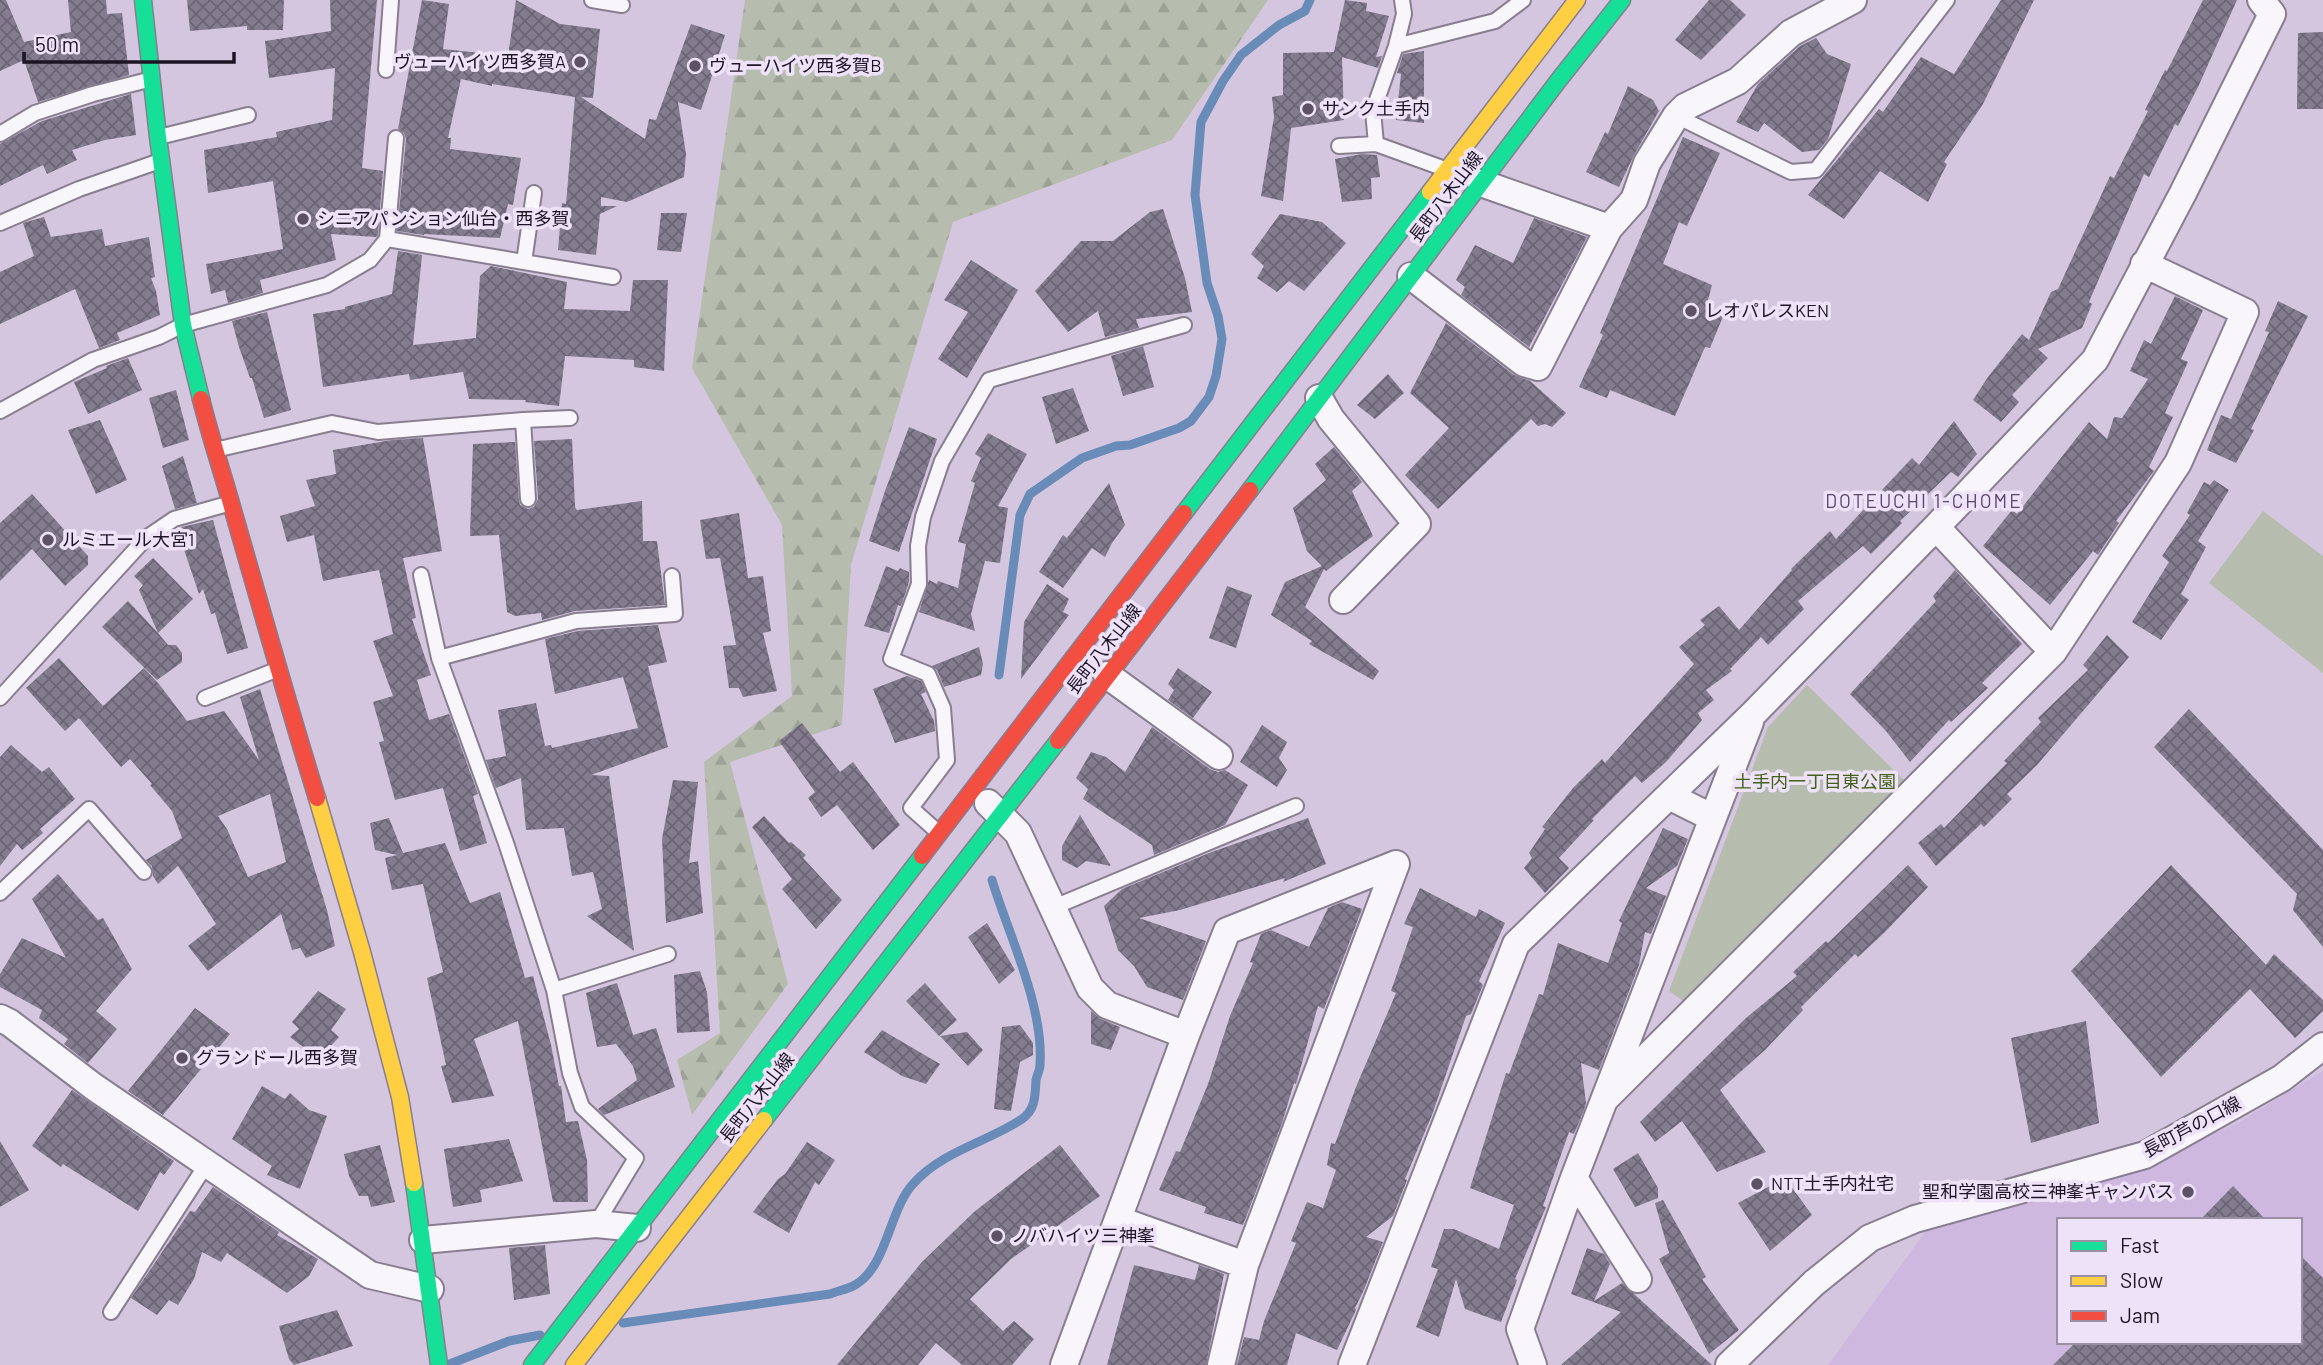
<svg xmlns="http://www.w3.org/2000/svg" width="2323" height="1365" viewBox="0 0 2323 1365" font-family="Barlow,'Noto Sans JP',sans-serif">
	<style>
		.built { fill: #ceb8df; fill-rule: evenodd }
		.forest { fill: url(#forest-firs) }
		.park { fill: #b6bdaf }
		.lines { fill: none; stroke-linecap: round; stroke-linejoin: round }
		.stream { stroke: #698bb8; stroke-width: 9 }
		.building { fill: url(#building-cross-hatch); fill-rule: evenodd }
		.lane-casing { stroke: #887e90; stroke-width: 18 }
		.street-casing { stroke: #887e90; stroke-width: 30 }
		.fast-casing { stroke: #887e90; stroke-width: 19 }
		.slow-casing { stroke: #887e90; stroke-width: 19 }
		.jam-casing { stroke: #887e90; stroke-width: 19 }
		.lane { stroke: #f8f6fa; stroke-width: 14 }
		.street { stroke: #f8f6fa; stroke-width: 26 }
		.fast { stroke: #16e098; stroke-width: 16 }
		.slow { stroke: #ffcf43; stroke-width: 16 }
		.jam { stroke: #f24e42; stroke-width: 16 }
		.poi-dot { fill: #5d5265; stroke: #eee2f9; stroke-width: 2.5 }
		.labels { text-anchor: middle; stroke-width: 7; stroke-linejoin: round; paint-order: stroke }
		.poi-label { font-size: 18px; fill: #1d1424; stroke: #eee2f9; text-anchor: start }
		.street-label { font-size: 18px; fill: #1d1424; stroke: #eee2f9 }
		.park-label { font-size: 18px; fill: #436218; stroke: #eee2f9 }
		.neighbourhood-label { font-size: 19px; letter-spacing: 2px; fill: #5d476e; stroke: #eee2f9 }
	</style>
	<defs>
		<pattern id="forest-firs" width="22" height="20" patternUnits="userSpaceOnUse" patternTransform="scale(1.75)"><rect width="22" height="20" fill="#b6bdaf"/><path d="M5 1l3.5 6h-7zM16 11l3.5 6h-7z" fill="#9ca296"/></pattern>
		<pattern id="building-cross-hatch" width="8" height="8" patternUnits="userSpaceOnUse" patternTransform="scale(1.75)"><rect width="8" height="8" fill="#837c8f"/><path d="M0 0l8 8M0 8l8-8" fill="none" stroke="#6b6475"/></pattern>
	</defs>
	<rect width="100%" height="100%" fill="#d3c6de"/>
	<path class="built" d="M2323 1071V1365H1828L1926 1231 2144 1163 2236 1124ZM2059 1220H2300V1342H2059Z"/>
	<path class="forest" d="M745 0H1268L1172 140 953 222 851 565 842 725 730 762 788 984 692 1115 677 1060 720 1033 704 762 792 696 782 525 692 368Z"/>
	<path class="park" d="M2263 511 2323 556V673L2209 583Z
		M1807 685 1906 782 1685 1002 1669 991 1768 727Z"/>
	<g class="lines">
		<path class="stream" d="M999 675 1020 515 1030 494 1082 458 1116 446 1130 445 1179 428 1191 421 1209 397 1216 376 1222 339 1218 316 1207 283 1195 195 1201 122 1223 81 1241 55 1279 25 1305 11 1310 0
			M623 1323 830 1294C838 1291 848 1289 855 1285 887 1267 889 1210 913 1184 942 1151 988 1142 1022 1119 1036 1109 1035 1095 1036 1080 1037 1075 1040 1070 1040 1065 1044 1006 1009 936 992 880
			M447 1365 509 1341 540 1335"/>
	</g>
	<path class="building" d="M0 0H6L24 42 71 32 68 0H106L107 14 122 13 129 75 38 102 24 60 0 71Z
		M187 0H284L283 30H247V26L190 31Z
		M330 0H377L362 168 383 171 378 235 376 237 331 234 336 260 260 280 263 293 228 303 225 290 211 294 206 264 283 249 273 181 208 193 204 150 277 137 276 132 332 120 335 68 269 78 265 41 331 31Z
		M422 0 449 4 443 49 508 56 516 0 560 24 600 29 593 98 581 97 645 139 649 119 656 120 691 24 725 35 701 110 678 102 686 154 684 177 627 202 601 197V206H617L600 214 596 255 558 250 562 203 566 204 575 97 492 84V86L461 79 448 138H451L450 149 521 158 513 205 508 204 500 238 424 234V235L397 231 406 139 404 133 398 129Z
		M1345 0 1367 3 1366 11 1389 16 1376 57 1382 56 1378 68 1342 57 1344 120 1291 128 1283 201 1261 196 1274 117 1272 97 1283 95V53L1334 52Z
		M1709 0H1730L1746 15 1701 60 1675 40Z
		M2001 0H2034L1983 104 1944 162 1947 164 1928 202 1880 171 1844 219 1808 195 1879 109 1883 112 1921 57 1954 74Z
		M2203 0H2237L2198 87 2178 126 2175 124 2149 177 2144 174 2089 302 2092 304 2082 328 2038 349 2048 358 2012 395 2019 402 2001 422 1973 400 1988 377 2022 334 2029 340 2051 292 2058 289 2110 176 2114 178 2148 111 2145 110 2165 70 2167 71Z
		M2323 32V109H2297L2298 33Z
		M1816 38 1827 54 1851 64 1828 139 1819 150 1802 152 1764 123 1758 132 1736 122 1758 84 1800 46Z
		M1424 51V123L1396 120 1401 74 1397 73 1403 54Z
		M1628 86 1653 100 1659 111 1634 155 1619 187 1586 172 1605 132 1608 134Z
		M131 94 136 135 105 140 72 150 77 160 47 174 43 165 0 186V144L42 121Z
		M1683 137 1720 153 1687 226 1679 222 1663 264 1712 285 1706 307 1724 314 1710 348 1705 347 1675 416 1610 390 1607 398 1579 387 1603 335 1600 333Z
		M1362 154 1377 155 1380 177 1371 178 1372 199 1342 202 1335 159Z
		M1163 209 1185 278 1192 312 1136 319 1139 328 1105 337 1098 311 1068 332 1035 291 1081 241H1113L1150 212Z
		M661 213H687L681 252 657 250Z
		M1280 214 1322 222 1346 243 1304 291 1289 281 1277 292 1257 278 1264 266 1251 254Z
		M44 217 51 237 102 229 105 246 149 237 155 277 151 278 156 291 160 315 117 333 120 340 99 348 75 289 0 324V272L34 256 23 223Z
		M1534 218 1587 237 1529 347 1461 295 1465 287 1456 280 1475 245 1513 263Z
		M398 251 422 255 413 345 476 338 480 276 491 266 567 282 564 309 630 311 633 280H668L664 371 634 367V360L565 356 559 406 525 402 526 400 469 399 463 372 410 380 409 374 323 387 313 314 345 309V307L392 294Z
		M971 260 1018 290 967 378 938 359 968 312 944 300Z
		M2175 296 2203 310 2181 359 2188 362 2165 413 2173 417 2149 467 2154 471 2116 521 2119 523 2098 555 2093 551 2050 605 1983 546 2012 510 2017 514 2089 422 2107 439 2114 417 2122 418 2148 379 2130 371 2144 340 2151 344Z
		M2278 301 2308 316 2251 429 2254 430 2236 463 2207 450 2221 415 2231 419 2269 332 2265 331Z
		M267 312 291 410 264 418 252 378H250L239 347 232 321Z
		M1446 323 1514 375 1530 381 1566 413 1552 427 1545 424 1538 426 1531 419 1438 509 1405 475 1449 428 1410 393Z
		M1143 346 1154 387 1123 396 1111 356Z
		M128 358 142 390 88 414 74 382 107 368 106 366Z
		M1388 374 1404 393 1375 419 1357 405Z
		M1073 388 1089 431 1056 444 1042 397Z
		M176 390 189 440 163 448 149 398Z
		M100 420 127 480 96 494 68 430Z
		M1954 421 1977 454 1958 477 1951 472 1926 496 1924 494 1916 502 1918 504 1900 521 1902 523 1871 554 1863 546 1798 601 1804 609 1768 645 1761 637 1730 669 1732 671 1706 690 1714 700 1698 713 1702 720 1666 762 1642 783 1635 776 1592 819 1594 820 1559 858 1569 868 1545 893 1524 868 1532 858 1529 853 1545 829 1542 827 1573 788 1602 759 1605 763 1694 664 1679 647 1705 625 1700 620 1719 606 1739 630 1792 570 1791 569 1830 531 1836 539 1912 458 1919 465Z
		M909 427 937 439 899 552 869 541 885 491Z
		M988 433 1027 454 998 506 1008 508 1000 563 985 561 971 614 975 631 919 612 929 580 937 584 938 581 958 588 966 544 958 542 975 483 971 481 981 458 975 454Z
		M423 438 442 551 403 558 416 618 412 619 431 675 417 680 429 720 449 714 478 794 473 796 487 843 460 851 443 788 395 800 379 742 384 741 373 702 393 696 373 641 393 634 379 570 323 581 314 535 287 542 280 516 315 506 306 480 336 474 333 450 392 440Z
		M572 439 575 507 577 510 642 501 643 541H657L665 605 575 611 542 620 541 613 515 616 507 612 499 535 470 536 473 444 515 442 519 500 520 505 528 509 534 507 538 499 534 441Z
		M1334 447 1362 482 1352 491 1373 536 1326 571 1324 569 1305 607 1379 671 1373 680 1309 644 1312 641 1271 615 1285 582 1322 566 1307 551 1293 508 1326 480 1315 464Z
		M183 456 197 503 175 509 162 466Z
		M2214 480 2229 490 2198 541 2206 547 2181 594 2189 600 2161 640 2132 622 2169 562 2162 556 2190 515 2187 513 2204 482 2210 485Z
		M1109 483 1125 525 1112 543 1105 557 1092 548 1063 588 1039 572 1063 535 1067 538Z
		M32 494 88 556V565L65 586 32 549 0 581V523Z
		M739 513 748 578 763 576 771 631 763 633 777 691 743 697 739 688H729L723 646 736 645 720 558 706 559 700 520Z
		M213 520 248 648 227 654 215 613 211 614 203 589 199 594 178 532 182 530 181 527Z
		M153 558 193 599 158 633 168 645H176L182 653V662L157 680 102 627 128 601 158 633 139 590 143 585 134 576Z
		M886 566 898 571 900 568 909 572V582L901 606 898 605 889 633 864 626Z
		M1955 570 2022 644 1982 683 1988 688 1951 722 1949 720 1910 762 1886 731 1850 694 1936 601 1933 596Z
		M1047 584 1069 599 1063 612 1069 615 1021 679 1024 622Z
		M1227 586 1252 595 1236 648 1209 638Z
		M658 625 667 662 648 666 668 747 591 775 609 776 634 951 587 916 602 909 593 872 572 876 564 828 526 830 521 778 496 788 486 760 506 756 498 710 536 703 545 746 551 745 552 748 638 728 623 677 555 694 545 639 578 631Z
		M2107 635 2129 657 2037 765 2007 794 2012 799 1984 827 1981 824 1936 866 1918 843 1941 824 1944 828 2007 763 2004 761 2041 722 2038 718 2088 670 2083 665Z
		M979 647 983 664 981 675 944 687 937 670 932 666Z
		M59 658 103 706 144 668 159 684 187 721 224 711 259 760 240 697 260 689 327 910 335 946 306 958 300 948 292 950 281 914 208 971 188 946 216 924 178 866 158 884 153 876 152 866 146 860 182 838 172 811 150 785 152 784 130 759 121 767 79 718 65 731 26 688ZM270 794 286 862 248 877 227 829 218 816Z
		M1178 668 1212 692 1193 718 1168 700 1174 690 1168 684Z
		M907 676 921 681 926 692 921 694 934 721 935 731 895 743 873 689Z
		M2189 709 2323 850V947L2293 910 2297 894 2154 747Z
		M802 723 840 772 853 762 900 825 873 850 837 805 821 817 808 798 815 792 779 741Z
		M1262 725 1287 742 1279 758 1287 770 1277 787 1240 762Z
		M1152 727 1210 769 1218 772 1225 770 1248 785 1225 825 1154 855 1152 845 1083 799 1088 789 1076 778 1091 752 1106 757 1125 772Z
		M11 745 42 772 49 767 75 799 40 829 43 833 22 850 17 844 0 866V757Z
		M673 780 698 782 689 863 698 861 703 913 666 923 662 839Z
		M1080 815 1111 866 1086 861 1077 868 1062 860V846Z
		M764 816 789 843 791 842 806 855 803 858 842 900 816 929 782 889 792 879 752 827Z
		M389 818 403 853 445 843 470 903 500 892 525 978 533 976 551 1045 559 1086H561L566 1122 578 1121 587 1160 588 1202H553L518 1021 474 1039 494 1096 452 1103 441 1066 446 1065 427 978 443 972 423 884 392 890 385 858 397 855 375 850 370 823Z
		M1308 818 1326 864 1283 882 1285 878 1180 910 1139 918 1206 941 1183 1000 1147 987 1134 966 1118 950 1104 906 1122 889 1209 853Z
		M1663 828 1688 839 1677 866 1646 888 1666 896 1651 934 1645 932 1639 965 1599 1070 1581 1063 1586 1103 1584 1110 1574 1134 1569 1132 1543 1206 1546 1207 1515 1279 1517 1280 1501 1322 1465 1309 1456 1279 1439 1337 1416 1327 1438 1269 1431 1267 1444 1229H1454L1499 1249 1514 1205 1470 1188 1506 1073 1509 1074 1539 994 1543 995 1558 943 1608 963 1622 923 1619 921Z
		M1908 865 1928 887 1885 932 1858 957 1855 954 1801 1007 1803 1010 1765 1050 1720 1090 1766 1152 1717 1172 1682 1121 1655 1142 1640 1122 1746 1018 1797 976 1793 972 1826 941 1828 943Z
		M2171 865 2266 965 2274 954 2323 1000V1011L2295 1038 2250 989 2161 1077 2071 971Z
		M58 874 98 920 103 918 132 969 96 1011 117 1029 88 1063 64 1044 68 1039 39 1018 42 1010 0 987V974L22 938 66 958 32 899Z
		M1420 888 1476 917 1479 909 1505 923 1479 981 1483 985 1471 1014 1466 1016 1432 1115 1405 1179 1407 1180 1393 1216 1366 1237 1383 1242 1363 1292 1355 1308 1356 1310 1337 1350 1296 1333 1287 1365H1237L1244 1337 1259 1340 1264 1321 1296 1243 1291 1241 1307 1202 1323 1208 1336 1170 1327 1165 1331 1143 1335 1144 1356 1087 1396 993 1391 991 1413 927 1404 924Z
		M1342 902 1362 909 1324 1009 1318 1006 1296 1084 1294 1083 1282 1123 1243 1225 1204 1213 1206 1207 1159 1190 1176 1151 1180 1152 1208 1084 1230 1016 1253 963 1250 962 1261 934 1271 930 1309 947 1328 908Z
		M987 923 1015 970 999 984 968 937Z
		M700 971 707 992 710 1031 677 1033 674 975Z
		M617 983 633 1035 656 1028 675 1087 604 1115 598 1109 637 1080 633 1066 616 1044 597 1047 586 993Z
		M925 983 957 1020 939 1036 906 1001Z
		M318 991 346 1009 331 1030 339 1037 319 1059 290 1037 299 1029 292 1022Z
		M195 1008 230 1034 163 1115 128 1091Z
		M1091 1011 1101 1019 1120 1027 1111 1050 1091 1044Z
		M2086 1021 2099 1123 2031 1143 2011 1038Z
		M1020 1025 1033 1043V1055L1020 1062 1011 1111 994 1109 1002 1027Z
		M882 1030 940 1064 926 1084 902 1076 864 1052Z
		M967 1032 983 1050 968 1066 940 1036Z
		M262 1086 285 1099 290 1093 309 1110 327 1116 300 1189 267 1175 272 1166 232 1139Z
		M72 1090 174 1161 164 1175 160 1172 138 1211 63 1164 61 1167 32 1146Z
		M509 1139 523 1181 480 1190 482 1202 453 1207 444 1149Z
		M0 1141 29 1190 0 1207Z
		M807 1142 835 1160 819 1185 815 1182 789 1233 753 1212 778 1179 785 1174Z
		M380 1145 395 1202 371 1207 368 1196H359L349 1176 344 1154Z
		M1060 1145 1100 1196 1011 1259 970 1299 1003 1331 1014 1321 1034 1339 1012 1365H962L936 1343 918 1365H837L922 1262 974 1212Z
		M1638 1153 1658 1188V1198L1635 1207 1613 1169Z
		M1785 1178 1812 1215 1770 1251 1738 1203Z
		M2233 1186 2266 1220H2200Z
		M213 1187 279 1232 277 1235 318 1259 309 1276 287 1293 227 1253 221 1262 202 1252 194 1279 178 1305 169 1300 157 1315 131 1298 190 1211 195 1212Z
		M1663 1200 1706 1277 1702 1279 1739 1330 1709 1354 1659 1259 1669 1253 1655 1203Z
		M545 1245 550 1294 514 1300 509 1248Z
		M1587 1248 1604 1254 1610 1264 1594 1301 1622 1283 1712 1365H1561L1621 1312 1571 1294Z
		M2300 1255 2323 1278V1365H2053L2076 1342H2300Z
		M1134 1265 1195 1280 1199 1265 1224 1274 1206 1365H1107Z
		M337 1310 353 1346 294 1365 289 1359 279 1326Z"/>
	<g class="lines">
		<defs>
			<path id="lane" d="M592 0 622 5
				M1396 46 1404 14 1402 0
				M386 70 391 0
				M1676 116 1791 172 1816 170 1947 0
				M0 134 35 113 93 94 152 79
				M159 137 248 115
				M1376 144 1373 111 1396 46 1495 21 1523 0
				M1339 146 1376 144 1445 169
				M0 223 79 189 160 161
				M387 239 396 138
				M524 262 534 193
				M0 411 93 360 159 337 183 325 327 285 370 260 387 239 613 277
				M523 420 528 499
				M215 450 332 423 378 432 523 420 570 418
				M421 575 439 658 506 843 554 990 570 1073 582 1107 636 1158 596 1224
				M439 658 576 621 675 614 672 576
				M0 698 146 538 174 519 231 503
				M205 698 276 670
				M939 833 911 808 947 760 943 708 928 674 891 659 919 584 918 546 923 517 942 461 989 380 1184 325
				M0 893 89 809 144 872
				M1054 907 1296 806
				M554 990 668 954
				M111 1312 206 1165"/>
			<path id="street" d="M1481 183 1609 228 1634 200 1647 163 1676 116 1685 107 1738 81 1791 33 1853 0
				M1411 276 1524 363 1538 367 1609 228
				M1319 398 1331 419 1417 524 1343 600
				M1936 527 2053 652
				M1107 675 1219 756
				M1669 796 1713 818
				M988 803 1018 833 1090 988 1107 1005 1186 1035 1064 1365
				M0 1018 10 1023 94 1087 370 1275 430 1289
				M1186 1035 1227 931 1396 864 1245 1265 1221 1365
				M1605 1099 2053 652 2178 463 2245 312 2144 264
				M1574 1178 1638 1279
				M1119 1220 1245 1265
				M423 1240 596 1224 637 1228
				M1352 1365 1516 944 1753 714 1936 527 2095 360 2183 193 2272 14 2261 0
				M1533 1365 1520 1329 1574 1178 1750 722
				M1729 1365 1814 1283 1870 1238 1915 1219 2145 1155 2282 1078 2323 1046"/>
			<path id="fast" d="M143 0 158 137 183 325 201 399
				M1250 490 1558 81 1622 0
				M1184 513 1430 192
				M764 1120 1058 741
				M414 1183 439 1365
				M532 1365 922 856"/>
			<path id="slow" d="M1430 192 1577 0
				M317 798 362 952 400 1097 414 1183
				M574 1365 764 1120"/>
			<path id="jam" d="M201 399C210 436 222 471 232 507 260 604 287 701 317 798
				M1058 741 1250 490
				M922 856 1184 513"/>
		</defs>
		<use href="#lane" class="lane-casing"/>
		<use href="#street" class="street-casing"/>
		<use href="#fast" class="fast-casing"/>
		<use href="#slow" class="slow-casing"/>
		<use href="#jam" class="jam-casing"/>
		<use href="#lane" class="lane"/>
		<use href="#street" class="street"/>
		<use href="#fast" class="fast"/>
		<use href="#slow" class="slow"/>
		<use href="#jam" class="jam"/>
	</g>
	<g class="poi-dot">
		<circle cx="580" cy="62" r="7"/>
		<circle cx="695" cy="66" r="7"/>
		<circle cx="1308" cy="109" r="7"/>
		<circle cx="303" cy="219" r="7"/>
		<circle cx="1691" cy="311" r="7"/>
		<circle cx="48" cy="540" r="7"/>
		<circle cx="182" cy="1058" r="7"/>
		<circle cx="1757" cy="1184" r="7"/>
		<circle cx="2188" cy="1192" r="7"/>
		<circle cx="997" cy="1236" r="7"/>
	</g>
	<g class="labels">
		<g class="poi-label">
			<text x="566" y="68" text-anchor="end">ヴューハイツ西多賀A</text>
			<text x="709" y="72">ヴューハイツ西多賀B</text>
			<text x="1322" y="115">サンク土手内</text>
			<text x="317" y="225">シニアパンション仙台・西多賀</text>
			<text x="1705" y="317">レオパレスKEN</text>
			<text x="62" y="546">ルミエール大宮1</text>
			<text x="196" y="1064">グランドール西多賀</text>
			<text x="1771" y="1190">NTT土手内社宅</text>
			<text x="2174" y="1198" text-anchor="end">聖和学園高校三神峯キャンパス</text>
			<text x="1011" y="1242">ノバハイツ三神峯</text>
		</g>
		<g class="street-label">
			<text transform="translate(1446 197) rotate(-53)" y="6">長町八木山線</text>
			<text transform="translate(1104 649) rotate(-52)" y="6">長町八木山線</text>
			<text transform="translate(757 1098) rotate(-52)" y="6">長町八木山線</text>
			<text transform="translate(2192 1127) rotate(-28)" y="6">長町芦の口線</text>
		</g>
		<g class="park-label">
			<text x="1815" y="788">土手内一丁目東公園</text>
		</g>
		<g class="neighbourhood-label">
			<text x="1924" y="508">DOTEUCHI 1-CHOME</text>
		</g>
	</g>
	<rect x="2057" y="1218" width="245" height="126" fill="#eee2f9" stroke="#9a90a4" stroke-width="2"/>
	<rect x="2071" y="1241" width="35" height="10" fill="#16e098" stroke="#9a90a4" stroke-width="2"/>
	<text x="2120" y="1253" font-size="21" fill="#1d1424">Fast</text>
	<rect x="2071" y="1276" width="35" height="10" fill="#ffcf43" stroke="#9a90a4" stroke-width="2"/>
	<text x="2120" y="1288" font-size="21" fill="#1d1424">Slow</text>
	<rect x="2071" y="1311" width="35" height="10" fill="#f24e42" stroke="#9a90a4" stroke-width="2"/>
	<text x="2120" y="1323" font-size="21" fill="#1d1424">Jam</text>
	<path d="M24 52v10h210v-10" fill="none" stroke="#1d1424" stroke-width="3.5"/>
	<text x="35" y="52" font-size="21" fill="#1d1424" stroke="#eee2f9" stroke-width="5" paint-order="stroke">50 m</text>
</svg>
